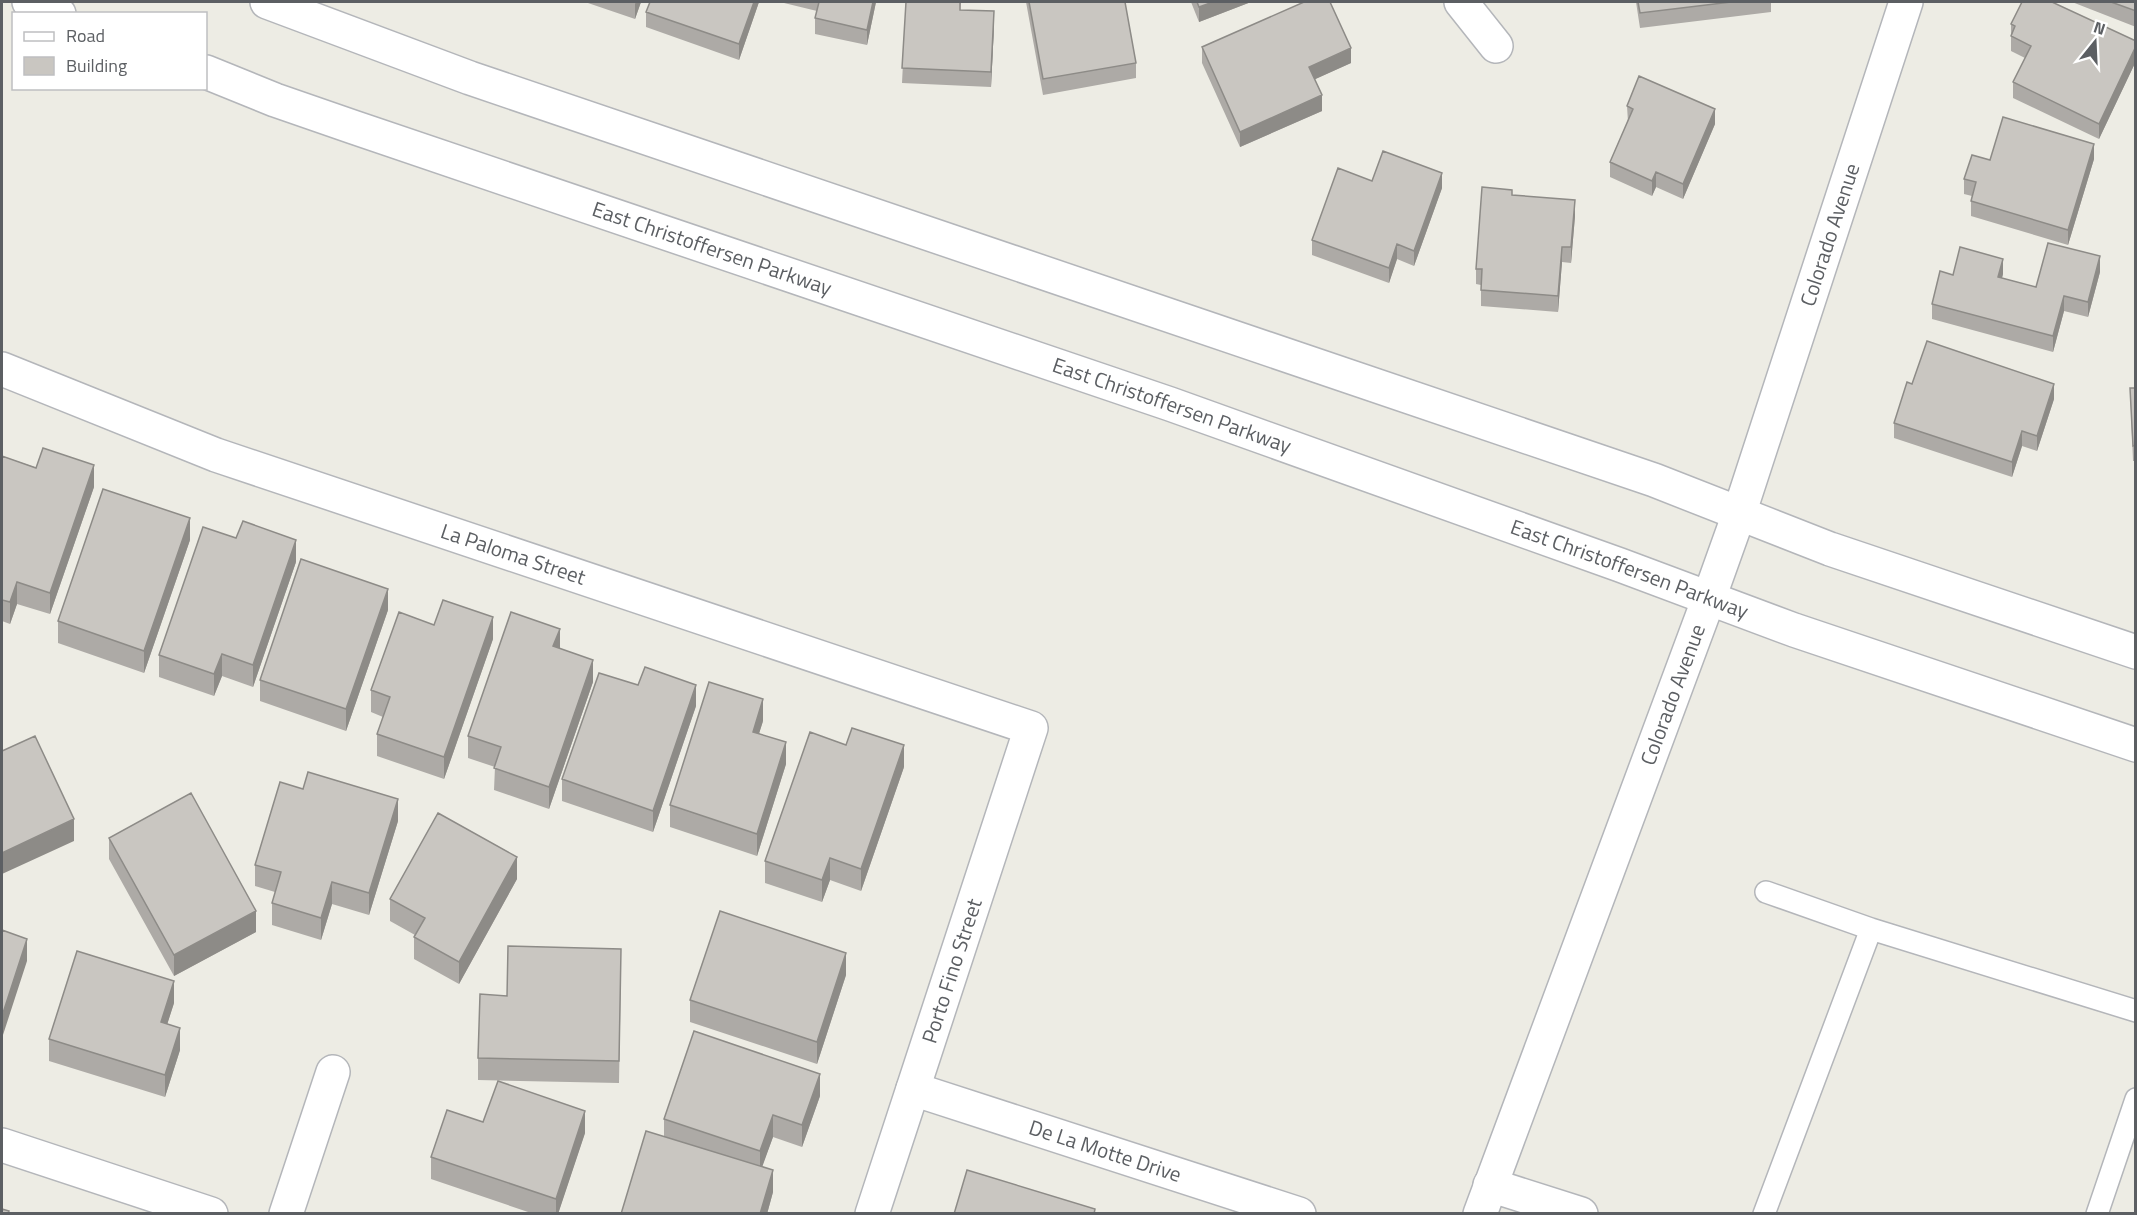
<svg xmlns="http://www.w3.org/2000/svg" width="2137" height="1215" viewBox="0 0 2137 1215" font-family="'Titillium Web',sans-serif">
	<style>
		.lines { fill: none; stroke-linecap: round; stroke-linejoin: round }
		.service-casing { stroke: #b4b6ba; stroke-width: 24 }
		.minor-casing { stroke: #b4b6ba; stroke-width: 36 }
		.tertiary-casing { stroke: #b4b6ba; stroke-width: 36 }
		.service { stroke: #fff; stroke-width: 21 }
		.minor { stroke: #fff; stroke-width: 33 }
		.tertiary { stroke: #fff; stroke-width: 33 }
		.wall { fill: #adaaa6 }
		.shaded-wall { fill: #8d8b87 }
		.building { fill: #c9c6c1; stroke: #8d8b87; stroke-width: 1.5 }
		.labels { text-anchor: middle; stroke-width: 6; stroke-linejoin: round; paint-order: stroke }
		.street-label { font-size: 21px; fill: #5c5f63; stroke: #fff }
	</style>
	<rect width="100%" height="100%" fill="#edece4"/>
	<g class="lines">
		<defs>
			<path id="service" d="M1871 929 2136 1011
				M1764 1214 1871 929 1766 892
				M2097 1214 2136 1099"/>
			<g id="minor">
				<path d="M1461 2 1496 46"/>
				<path id="s1" d="M2 369 216 455 1031 728 872 1214"/>
				<path id="s2" d="M913 1089 1299 1214"/>
				<path d="M2 1145 211 1214"/>
				<path d="M1490 1185 1581 1214"/>
				<path d="M286 1214 333 1072"/>
				<path id="s3" d="M1480 1214 1709 598 1739 514 1906 2"/>
			</g>
			<g id="tertiary">
				<path d="M29 2 59 14"/>
				<path d="M267 2 470 78 1654 480 1830 549 2136 652"/>
				<path id="s4" d="M206 72 275 100 353 127 1170 404 1620 565 1794 630 2136 745"/>
			</g>
		</defs>
		<use href="#service" class="service-casing"/>
		<use href="#minor" class="minor-casing"/>
		<use href="#tertiary" class="tertiary-casing"/>
		<use href="#service" class="service"/>
		<use href="#minor" class="minor"/>
		<use href="#tertiary" class="tertiary"/>
	</g>
	<path class="wall" d="M585 2H641L635 19Z
		M759 2 739 60 646 27V12Z
		M784 2H876L867 45 815 34V18L817 11 784 3Z
		M906 2H961L960 10 994 26 991 87 902 83Z
		M1026 2H1125L1136 63V78L1043 95Z
		M1191 2H1251L1199 22Z
		M1636 2H1771V12L1640 28Z
		M2072 2H2136V27Z
		M2011 24 2136 41V61L2099 139 2013 98V82L2025 58 2011 51Z
		M1202 47 1351 63 1315 79 1322 111 1240 147 1202 63Z
		M1627 106 1715 124 1683 199 1656 187 1652 196 1610 177V162L1628 122Z
		M2094 159 2068 245 1971 216V201L1972 196 1964 194V179L1990 160Z
		M1372 181 1442 188 1414 266 1397 259 1389 283 1312 255V240Z
		M1512 195 1575 216 1571 263 1562 262 1558 312 1481 306V285L1476 284V269Z
		M2100 272 2088 317 2064 311 2053 352 1932 319V304L1953 275 2003 274 2002 278 2036 287Z
		M1912 384 2054 399 2037 451 2022 446 2012 477 1894 438V423Z
		M2130 388H2136V461H2133Z
		M2 456 94 487 50 614 17 604 10 624 2 621Z
		M190 540 144 673 58 643V621Z
		M296 562 253 687 222 676 214 696 159 677V655Z
		M388 610 346 731 260 701V680Z
		M434 625 493 639 444 779 377 756V734L383 717 371 712V690Z
		M560 649 593 682 549 809 494 790 495 767 468 758V736Z
		M638 685 696 706 653 832 562 801V779Z
		M763 721 759 733 786 764 757 856 670 827V805Z
		M904 767 861 891 830 880 822 902 765 883V861Z
		M398 821 369 915 332 904 321 940 272 925V903L275 892 255 886V865Z
		M109 838 256 932 174 976 109 859Z
		M517 879 459 984 414 959V937L415 935 390 921V899Z
		M621 971 619 1083 478 1080V1058L507 996Z
		M846 975 817 1064 690 1022V1000Z
		M174 1003 167 1024 180 1050 165 1097 49 1061V1039Z
		M820 1096 802 1147 773 1137 762 1166 773 1192 767 1214H621L664 1136V1119Z
		M483 1122 585 1133 558 1214H534L431 1179V1157Z"/>
	<path class="shaded-wall" d="M636 2H641L635 19V4Z
		M754 2H759L739 60V44Z
		M873 2H876L867 45V30Z
		M1213 2H1251L1199 22V7Z
		M994 11V26L991 87V72Z
		M2136 46V61L2099 139V124Z
		M1351 48V63L1309 82V67Z
		M1322 95V111L1240 147V132Z
		M1715 109V124L1683 199V184Z
		M2094 144V159L2068 245V230Z
		M1656 172V187L1652 196V181Z
		M1442 173V188L1414 266V251Z
		M1575 200V216L1571 263V247Z
		M1397 244V259L1389 283V268Z
		M1562 247V262L1558 312V296Z
		M2100 256V272L2088 317V302Z
		M2003 259V274L1998 292V277Z
		M2064 296V311L2053 352V336Z
		M2054 384V399L2037 451V436Z
		M2022 431V446L2012 477V462Z
		M94 465V487L50 614V593Z
		M190 518V540L144 673V651Z
		M296 540V562L253 687V665Z
		M17 582V604L10 624V602Z
		M388 589V610L346 731V709Z
		M493 617V639L444 779V757Z
		M560 629V651L553 646Z
		M222 654V676L214 696V674Z
		M593 660V682L549 809V787Z
		M696 685V706L653 832V811Z
		M763 699V721L753 753V732Z
		M786 742V764L757 856V834Z
		M904 745V767L861 891V869Z
		M398 799V821L369 915V893Z
		M74 819V841L2 874V853Z
		M517 857V879L459 984V962Z
		M830 858V880L822 902V880Z
		M332 882V904L321 940V918Z
		M256 911V932L174 976V955Z
		M27 939V961L2 1038V1016Z
		M846 953V975L817 1064V1042Z
		M174 981V1003L161 1044V1022Z
		M180 1028V1050L165 1097V1075Z
		M820 1074V1096L802 1147V1125Z
		M585 1111V1133L558 1214H556V1199Z
		M773 1115V1137L760 1173V1151Z
		M773 1170V1192L767 1214H760Z"/>
	<path class="building" d="M650 2H754L739 44 646 12Z
		M819 2H873L867 30 815 18Z
		M906 2H960V10L994 11 991 72 902 68Z
		M1029 2H1125L1136 63 1043 79Z
		M1197 2H1213L1199 7Z
		M1304 2H1330L1351 48 1309 67 1322 95 1240 132 1202 47Z
		M1638 2H1731L1640 13Z
		M2022 2H2052L2136 41V46L2099 124 2013 82 2031 46 2011 36 2015 26 2011 24Z
		M2111 2H2136V11Z
		M1639 76 1715 109 1683 184 1656 172 1652 181 1610 162 1633 109 1627 106Z
		M2003 117 2094 144 2068 230 1971 201 1976 182 1964 179 1972 155 1990 160Z
		M1383 151 1442 173 1414 251 1397 244 1389 268 1312 240 1338 168 1372 181Z
		M1482 187 1512 190V195L1575 200 1571 247H1562L1558 296 1481 290 1482 269H1476Z
		M2048 243 2100 256 2088 302 2064 296 2053 336 1932 304 1940 271 1953 275 1960 247 2003 259 1998 277 2036 287Z
		M1927 341 2054 384 2037 436 2022 431 2012 462 1894 423 1907 382 1912 384Z
		M2130 388H2136V445L2133 446Z
		M43 448 94 465 50 593 17 582 10 602 2 600V456L36 468Z
		M103 489 190 518 144 651 58 621Z
		M243 521 296 540 253 665 222 654 214 674 159 655 203 527 236 538Z
		M301 559 388 589 346 709 260 680Z
		M443 600 493 617 444 757 377 734 390 697 371 690 399 612 434 625Z
		M511 612 560 629 553 646 593 660 549 787 494 768 501 747 468 736Z
		M645 667 696 685 653 811 562 779 599 673 638 685Z
		M709 682 763 699 753 732 786 742 757 834 670 805Z
		M852 728 904 745 861 869 830 858 822 880 765 861 810 732 846 745Z
		M35 736 74 819 2 853V751Z
		M308 772 398 799 369 893 332 882 321 918 272 903 281 872 255 865 280 782 303 789Z
		M191 793 256 911 174 955 109 838Z
		M438 813 517 857 459 962 414 937 425 918 390 899Z
		M720 911 846 953 817 1042 690 1000Z
		M2 930 27 939 2 1016Z
		M508 946 621 949 619 1061 478 1058 480 994 507 996Z
		M77 951 174 981 161 1022 180 1028 165 1075 49 1039Z
		M694 1031 820 1074 802 1125 773 1115 760 1151 664 1119Z
		M498 1081 585 1111 556 1199 431 1157 447 1110 483 1122Z
		M646 1131 773 1170 760 1214H621Z
		M967 1170 1095 1209 1094 1214H954Z
		M2 1209 9 1211 8 1214H2Z"/>
	<g class="labels">
		<g class="street-label">
			<text dy="7" stroke="none"><textPath href="#s3" startOffset="1040">Colorado Avenue</textPath></text>
			<text dy="7" stroke="none"><textPath href="#s4" startOffset="536">East Christoffersen Parkway</textPath></text>
			<text dy="7" stroke="none"><textPath href="#s4" startOffset="1022">East Christoffersen Parkway</textPath></text>
			<text dy="7" stroke="none"><textPath href="#s1" startOffset="544">La Paloma Street</textPath></text>
			<text dy="7" stroke="none"><textPath href="#s4" startOffset="1508">East Christoffersen Parkway</textPath></text>
			<text dy="7" stroke="none"><textPath href="#s3" startOffset="554">Colorado Avenue</textPath></text>
			<text transform="translate(952 971) rotate(-72)" y="7">Porto Fino Street</text>
			<text dy="7" stroke="none"><textPath href="#s2" startOffset="202">De La Motte Drive</textPath></text>
		</g>
	</g>
	<rect width="2137" height="1215" fill="none" stroke="#5c5f63" stroke-width="6"/>
	<rect x="12" y="12" width="195" height="78" fill="#ffffff" stroke="#bebfc1" stroke-width="1.5"/>
	<rect x="24" y="32" width="30" height="9" fill="#ffffff" stroke="#bebfc1" stroke-width="1.5"/>
	<text x="66" y="42" font-size="18" fill="#5c5f63">Road</text>
	<rect x="24" y="57" width="30" height="18" fill="#c9c6c1" stroke="#bebfc1" stroke-width="1.5"/>
	<text x="66" y="72" font-size="18" fill="#5c5f63">Building</text>
	<g transform="translate(2095 42) rotate(18)" stroke="#ffffff" stroke-width="4.5" paint-order="stroke">
	<path d="M0-4.5L10 22L0 15L-10 22Z" fill="#5c5f63"/>
	<text y="-9" font-size="16" font-weight="bold" text-anchor="middle" fill="#5c5f63">N</text>
	</g>
</svg>
